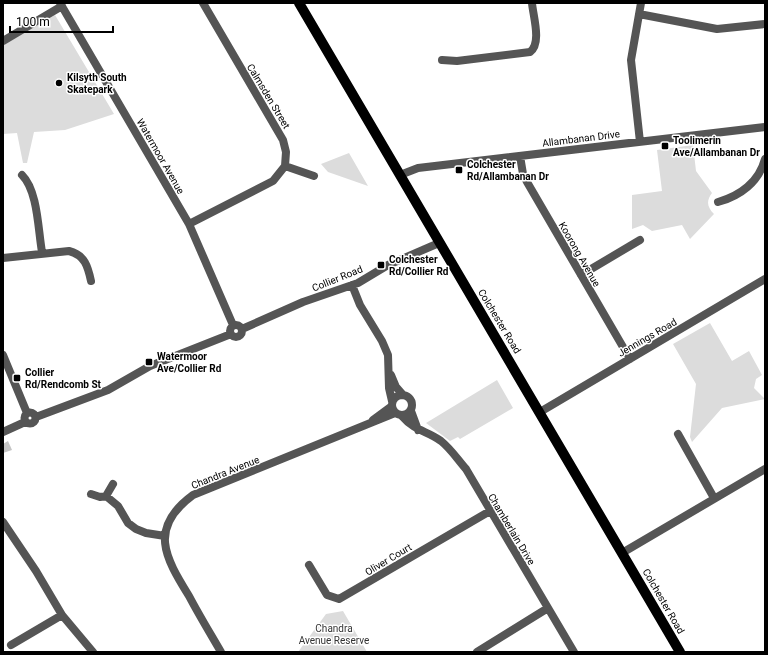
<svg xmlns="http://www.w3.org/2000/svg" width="768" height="655" viewBox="0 0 768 655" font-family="Roboto,sans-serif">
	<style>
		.green { fill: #dcdcdc }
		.building { fill: #c4c4c4 }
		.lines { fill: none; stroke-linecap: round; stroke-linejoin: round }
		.minor { stroke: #555; stroke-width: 8 }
		.major { stroke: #000; stroke-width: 10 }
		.poi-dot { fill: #000; stroke: #fff; stroke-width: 1.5 }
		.labels { text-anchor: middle; stroke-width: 3; stroke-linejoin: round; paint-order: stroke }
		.poi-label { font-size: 10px; font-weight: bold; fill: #000; stroke: #fff; text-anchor: start }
		.street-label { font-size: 10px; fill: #000; stroke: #fff }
		.park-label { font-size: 10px; fill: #333; stroke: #fff }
	</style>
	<rect width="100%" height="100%" fill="#fff"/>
	<path class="green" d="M55 15 114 114 65 130 34 132 27 163H23L17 133 3 134V45Z
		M693 145 696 171 712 193C706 201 707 207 714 214L690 239 682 225 652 231 643 225 632 229V195L662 191 657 150Z
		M349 153 368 186 328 172 321 164Z
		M710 323 732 361 749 351 762 375 756 379 754 388 765 399 722 408 692 442 690 437 696 384 673 344Z
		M497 380 513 408 460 439 458 437 450 441 426 423Z
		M343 611 367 652H298L326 614Z"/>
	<path class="building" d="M8 441 12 450 3 453V444Z"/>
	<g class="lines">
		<path class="minor" d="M60 3 189 224 233 325
			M639 14 717 29 765 24
			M3 41 62 6
			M442 60 457 61 530 52C542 43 533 16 532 3
			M640 142 631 60 641 3
			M520 156 523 174 527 182 630 359
			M285 166 314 176
			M22 175C38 191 38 230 42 252
			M400 175 418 168 765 127
			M718 202C740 196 759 182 765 159
			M189 224 273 181 285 166 286 152 283 140 203 3
			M3 258 69 251C85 255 88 267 91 281
			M581 275 640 240
			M352 285 360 305 382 341 388 355 389 388 392 401
			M230 331a6 6 0 1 1 12 0a6 6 0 1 1-12 0Z
			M242 329 303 302 358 283 388 265 439 243
			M3 355 27 413
			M391 375 396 387 403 395
			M392 405a10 10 0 1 1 20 0a10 10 0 1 1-20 0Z
			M411 411 418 430
			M540 412 765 279
			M24.5 418a5.5 5.5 0 1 1 11 0a5.5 5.5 0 1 1-11 0Z
			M402 416C416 432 426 430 441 441 451 449 458 460 466 469L574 652
			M36 417 108 390 150 366 231 334
			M373 420 392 406
			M3 432 25 422
			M678 434 714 498
			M91 494 100 497 106 496 113 484
			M106 496 118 506 128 523 136 529 146 533 165 536
			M3 522 36 571 62 615 93 652
			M622 553 765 469
			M309 565 327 595 339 599 490 511
			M11 645 62 615
			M221 652C210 633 199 615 189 596 165 557 148 528 193 495L395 413
			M477 652 548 608"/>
		<path class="major" d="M299 3 680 652"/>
	</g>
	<g class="poi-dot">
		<circle cx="59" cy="83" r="4"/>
		<rect x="661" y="142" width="8" height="8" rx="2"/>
		<rect x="455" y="166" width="8" height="8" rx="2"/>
		<rect x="377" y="261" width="8" height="8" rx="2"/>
		<rect x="145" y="358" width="8" height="8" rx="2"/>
		<rect x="13" y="374" width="8" height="8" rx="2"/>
	</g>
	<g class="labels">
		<g class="poi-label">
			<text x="67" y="81">Kilsyth South<tspan x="67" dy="12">Skatepark</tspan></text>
			<text x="673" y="144">Toolimerin<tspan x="673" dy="12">Ave/Allambanan Dr</tspan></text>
			<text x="467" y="168">Colchester<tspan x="467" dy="12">Rd/Allambanan Dr</tspan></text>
			<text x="389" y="263">Colchester<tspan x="389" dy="12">Rd/Collier Rd</tspan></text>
			<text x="157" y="360">Watermoor<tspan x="157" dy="12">Ave/Collier Rd</tspan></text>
			<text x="25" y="376">Collier<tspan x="25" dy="12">Rd/Rendcomb St</tspan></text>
		</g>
		<g class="street-label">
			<text transform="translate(269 96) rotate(59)" y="4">Calmsden Street</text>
			<text transform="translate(581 138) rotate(-7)" y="4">Allambanan Drive</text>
			<text transform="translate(161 156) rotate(60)" y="4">Watermoor Avenue</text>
			<text transform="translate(580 254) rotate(60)" y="4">Koorong Avenue</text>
			<text transform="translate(337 278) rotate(-22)" y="4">Collier Road</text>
			<text transform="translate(500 321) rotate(59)" y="4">Colchester Road</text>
			<text transform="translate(647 337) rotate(-30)" y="4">Jennings Road</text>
			<text transform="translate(225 472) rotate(-22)" y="4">Chandra Avenue</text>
			<text transform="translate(512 529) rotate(59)" y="4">Chamberlain Drive</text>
			<text transform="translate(388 559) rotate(-31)" y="4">Oliver Court</text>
			<text transform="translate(664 601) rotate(60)" y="4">Colchester Road</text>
		</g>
		<g class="park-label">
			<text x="334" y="632">Chandra<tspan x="334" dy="12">Avenue Reserve</tspan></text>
		</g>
	</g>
	<rect width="768" height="655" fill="none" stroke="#000000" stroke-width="8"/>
	<path d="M10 26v6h103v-6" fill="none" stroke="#000000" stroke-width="2"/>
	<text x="16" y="26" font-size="12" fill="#000000" stroke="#ffffff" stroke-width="3" paint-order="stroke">100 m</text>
</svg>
